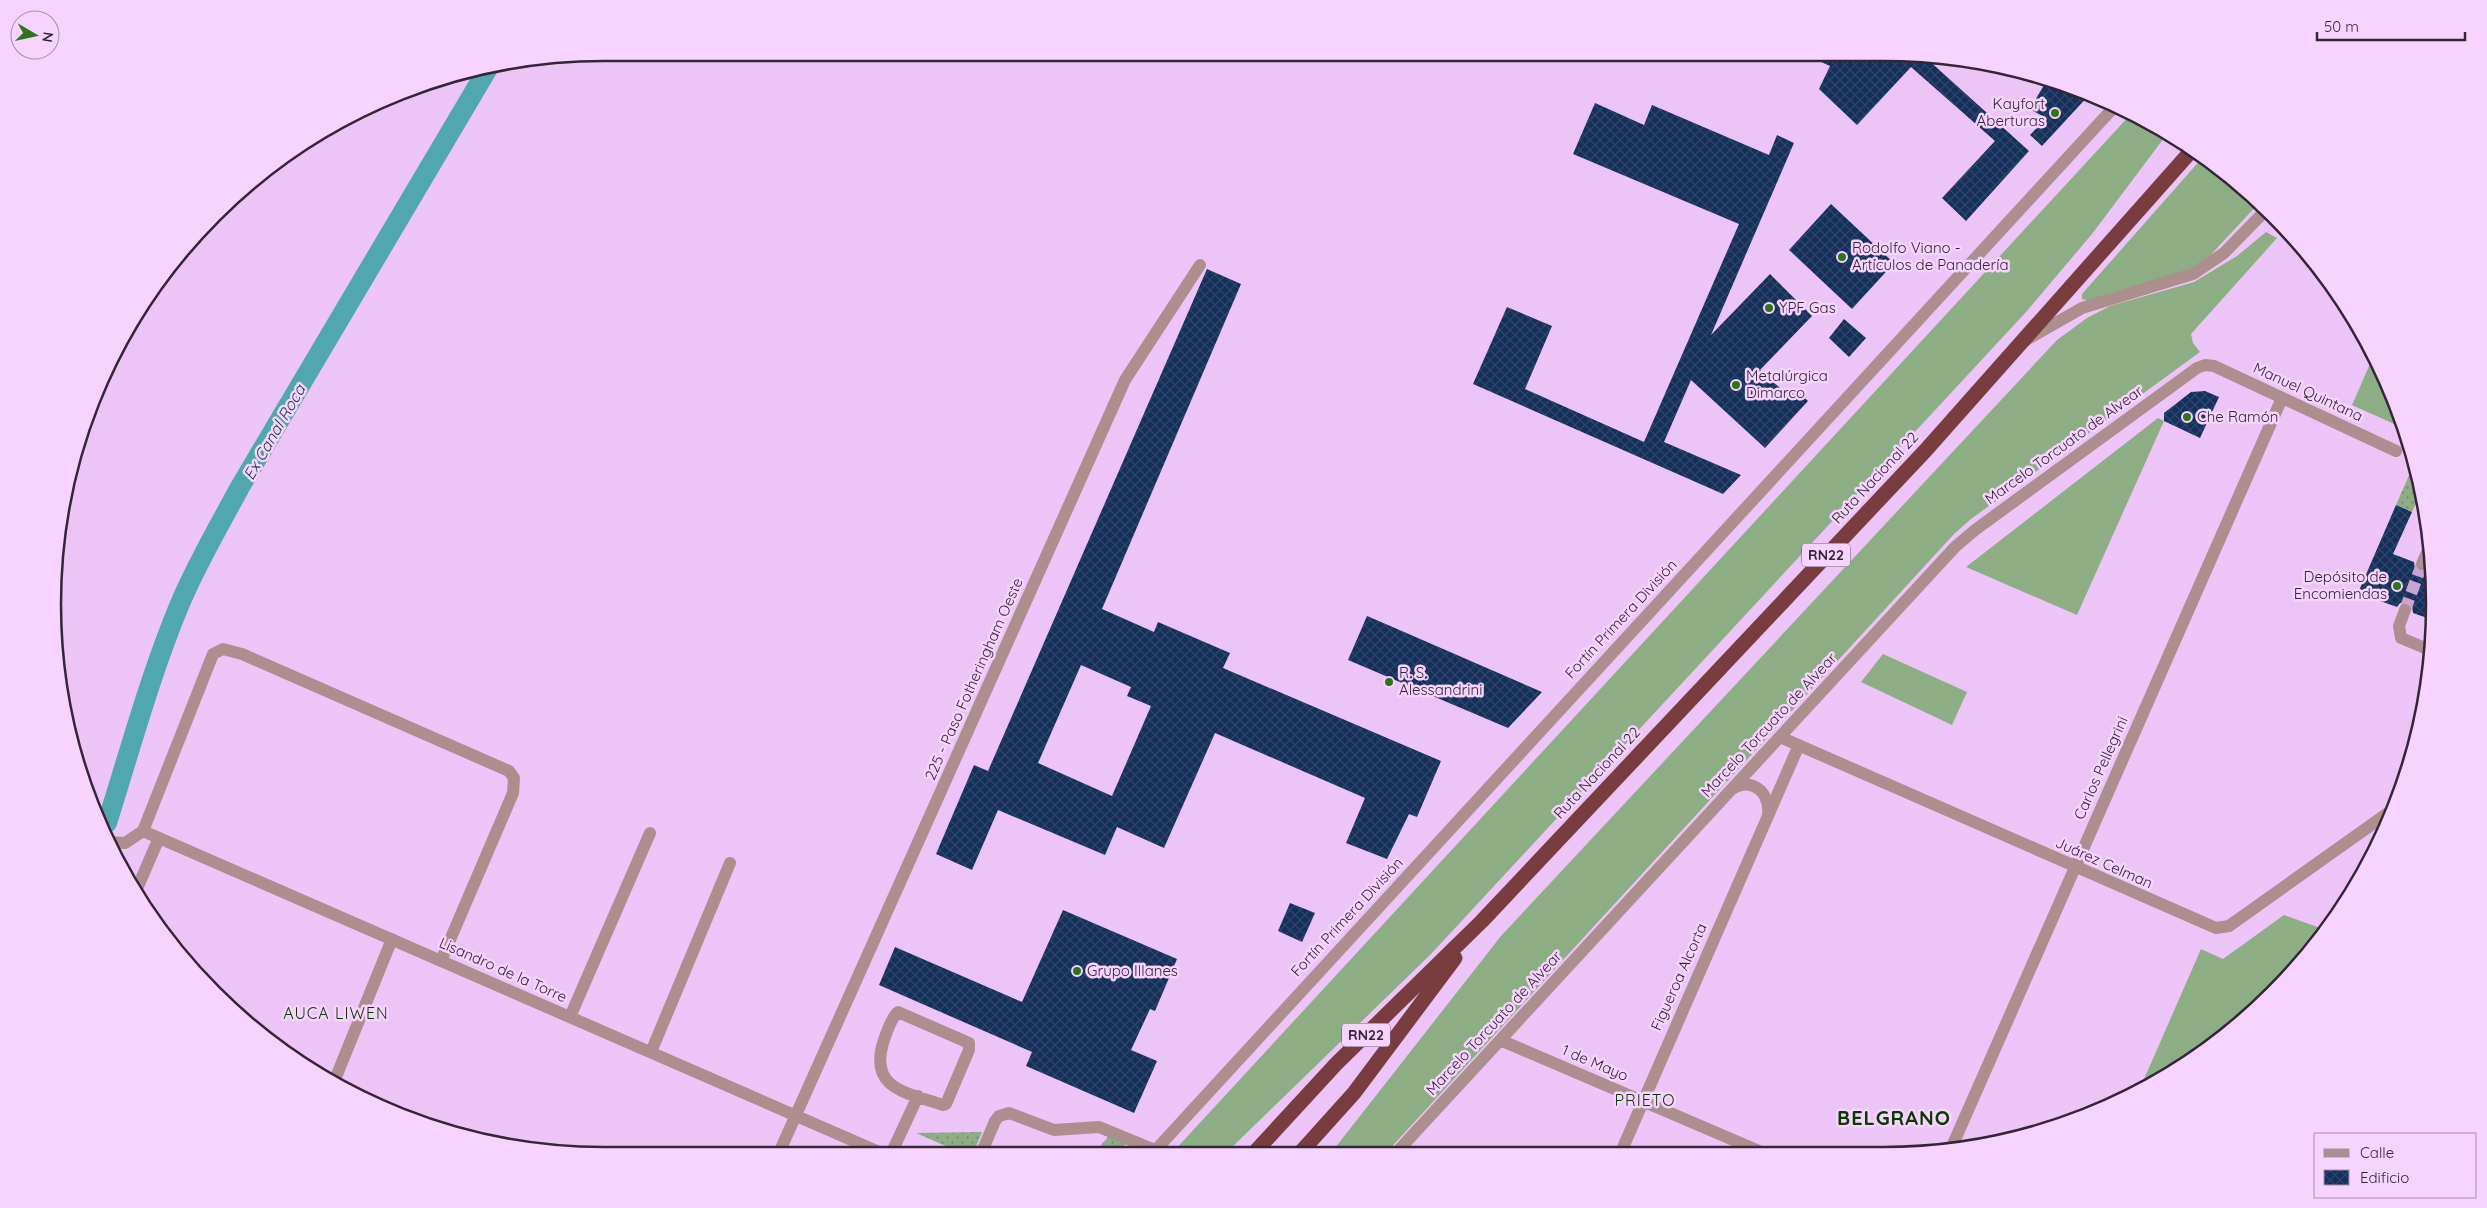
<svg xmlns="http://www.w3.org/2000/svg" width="2487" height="1208" viewBox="0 0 2487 1208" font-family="Quicksand,sans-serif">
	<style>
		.grass { fill: #8dad85 }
		.garden { fill: url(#garden-dots) }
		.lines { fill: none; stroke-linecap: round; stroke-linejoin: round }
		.canal { stroke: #51a8ac; stroke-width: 20 }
		.building { fill: url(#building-cross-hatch); fill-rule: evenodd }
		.minor-tunnel { stroke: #c8a4d1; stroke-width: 12; stroke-dasharray: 12 6; stroke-linecap: butt }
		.minor { stroke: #ad8e8e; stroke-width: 12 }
		.highway { stroke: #793d3f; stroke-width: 15 }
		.poi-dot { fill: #2d7518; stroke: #f6d4fe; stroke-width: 2 }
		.labels { text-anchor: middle; stroke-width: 5; stroke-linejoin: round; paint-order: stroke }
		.shield { fill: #f6d4fe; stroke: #6f5a74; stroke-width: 1 }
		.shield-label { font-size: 14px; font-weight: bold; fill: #352539 }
		.poi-label { font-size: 15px; fill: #352539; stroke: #f6d4fe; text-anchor: start }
		.street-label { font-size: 15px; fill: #352539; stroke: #f6d4fe }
		.water-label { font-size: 16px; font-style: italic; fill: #174042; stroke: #f6d4fe }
		.neighbourhood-label { font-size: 16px; letter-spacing: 1px; fill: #0a3a00; stroke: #f6d4fe }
		.district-label { font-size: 20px; font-weight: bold; letter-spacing: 1px; fill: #0a3a00; stroke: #f6d4fe }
		.rim { fill: none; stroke: #352539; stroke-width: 2.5 }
	</style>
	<defs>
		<pattern id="garden-dots" width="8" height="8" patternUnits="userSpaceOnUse" patternTransform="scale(1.25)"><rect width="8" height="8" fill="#8dad85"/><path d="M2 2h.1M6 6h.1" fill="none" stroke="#748d6e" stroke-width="1.8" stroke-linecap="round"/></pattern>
		<pattern id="building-cross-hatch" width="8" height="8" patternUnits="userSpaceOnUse" patternTransform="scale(1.25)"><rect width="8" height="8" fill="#15305b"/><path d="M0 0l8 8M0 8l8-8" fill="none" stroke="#2f456b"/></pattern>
	</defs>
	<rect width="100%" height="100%" fill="#edc4f7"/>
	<path class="grass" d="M2131 114 2167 134 2092 234 2026 312 1431 954 1226 1153H1172Z
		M2203 157 2259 203 2205 261 2189 271 2111 293 2090 301 2082 299V294Z
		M2266 232 2277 238 2191 334 2193 343 2200 352 1971 519 1954 534 1386 1153H1331L1501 936 2057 340 2087 318 2110 306 2194 282 2237 256Z
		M2373 357 2393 393 2403 428 2352 405Z
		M2158 418 2164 421 2077 615 1966 567Z
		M1883 654 1967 692 1952 725 1861 682Z
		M2284 915 2326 930 2321 940 2219 1041 2141 1086 2201 949 2223 959Z"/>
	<path class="garden" d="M2414 464 2422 489 2412 512 2396 505Z
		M982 1132 973 1154H964L916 1133Z
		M1109 1136 1127 1143 1117 1154H1093Z"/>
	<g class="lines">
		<path class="canal" d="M107 823C130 750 150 676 179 606 196 565 219 526 240 487L490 65"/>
	</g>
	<path class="building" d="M1799 52H1883L1925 57 2029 151 1966 221 1942 198 1995 141 1911 67 1857 125 1819 89 1830 66Z
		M2047 80 2091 93 2042 146 2030 135 2046 118 2030 109Z
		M1595 103 1644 125 1652 105 1769 155 1777 135 1794 143 1711 335 1770 274 1812 316 1760 370 1789 396 1795 389 1808 401 1765 448 1691 380 1664 442 1741 475 1723 494 1473 384 1507 307 1552 326 1525 389 1644 442 1739 224 1573 154Z
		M1831 204 1894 263 1852 309 1789 250Z
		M1207 269 1241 284 1102 609 1154 632 1158 622 1230 653 1223 668 1441 761 1417 817 1409 814 1387 859 1346 843 1365 798 1215 733 1164 848 1117 827 1105 855 998 810 972 870 936 854 974 765 988 771ZM1081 665 1131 687 1127 696 1151 706 1112 796 1038 763Z
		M1844 319 1866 338 1849 357 1829 338Z
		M2205 391 2219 397 2200 438 2164 421V413L2191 392Z
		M2396 505 2412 512 2393 554 2414 562 2415 568 2419 572 2431 568 2434 604 2433 620 2413 613 2412 605 2407 602 2400 603 2397 607 2358 593Z
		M1367 616 1388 625 1542 692 1508 728 1348 660Z
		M1290 903 1315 913 1302 942 1278 931Z
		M1063 910 1177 959 1155 1011 1150 1009 1131 1050 1157 1061 1134 1113 1026 1066 1032 1052 879 985 895 947 1022 1002Z"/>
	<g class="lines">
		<path class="minor-tunnel" d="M2405 610 2422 564"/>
		<path class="minor" d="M2026 340 2082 308 2193 274 2224 253 2267 209
			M2422 489 2423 492
			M2422 564 2429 548
			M2405 610 2399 626 2401 638 2430 650
			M1780 737 2216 928 2229 926 2395 808
			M1732 789C1752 777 1770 792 1768 814
			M143 831 886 1155
			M107 842 125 843 143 831 213 654 223 649 242 654 509 771 514 778 513 793 441 961
			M136 891 159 838
			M898 1012 969 1043V1050L946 1104 943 1105C909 1093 869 1090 883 1043 886 1034 891 1018 898 1012Z
			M570 1017 650 833
			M1500 1040 1759 1151
			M651 1052 730 863
			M334 1082 392 939
			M1950 1151 2282 398
			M1621 1152 1799 745
			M1396 1153 1955 547 1975 530 2197 368 2205 365 2214 366 2396 451
			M891 1154 918 1096
			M981 1154 995 1121 999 1116 1009 1113 1054 1130 1099 1127 1155 1150
			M1152 1154 2115 106
			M778 1155 1125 380 1200 265"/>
		<path class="highway" d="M1254 1153 1336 1064 1482 921 1925 451 2193 149
			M1300 1153 1354 1093 1455 958"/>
	</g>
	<g class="poi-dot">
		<circle cx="2055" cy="113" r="5"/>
		<circle cx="1842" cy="257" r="5"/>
		<circle cx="1769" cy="308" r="5"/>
		<circle cx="1736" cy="385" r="5"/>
		<circle cx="2187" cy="417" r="5"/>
		<circle cx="2397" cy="586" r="5"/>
		<circle cx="1389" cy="682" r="5"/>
		<circle cx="1077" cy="971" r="5"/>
	</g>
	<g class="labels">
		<g class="shield">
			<rect x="1802" y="543.5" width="48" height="23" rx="4"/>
			<rect x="1342" y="1023.5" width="48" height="23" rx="4"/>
		</g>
		<g class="shield-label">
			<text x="1826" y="560">RN22</text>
			<text x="1366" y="1040">RN22</text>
		</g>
		<g class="poi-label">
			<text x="2045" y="109" text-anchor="end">Kayfort<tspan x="2045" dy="17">Aberturas</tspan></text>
			<text x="1852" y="253">Rodolfo Viano -<tspan x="1852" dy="17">Artículos de Panadería</tspan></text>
			<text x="1779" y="313">YPF Gas</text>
			<text x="1746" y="381">Metalúrgica<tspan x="1746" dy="17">Dimarco</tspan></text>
			<text x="2197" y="422">Che Ramón</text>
			<text x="2387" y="582" text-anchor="end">Depósito de<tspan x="2387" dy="17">Encomiendas</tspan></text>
			<text x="1399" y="678">R. S.<tspan x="1399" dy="17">Alessandrini</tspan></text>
			<text x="1087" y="976">Grupo Illanes</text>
		</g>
		<g class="street-label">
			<text transform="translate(2308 392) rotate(25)" y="5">Manuel Quintana</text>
			<text transform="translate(2064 445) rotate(-36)" y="5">Marcelo Torcuato de Alvear</text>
			<text transform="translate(1875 478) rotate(-47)" y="5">Ruta Nacional 22</text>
			<text transform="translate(1621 619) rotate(-47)" y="5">Fortín Primera División</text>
			<text transform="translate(974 679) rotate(-66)" y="5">225 - Paso Fotheringham Oeste</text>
			<text transform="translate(1769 725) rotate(-47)" y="5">Marcelo Torcuato de Alvear</text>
			<text transform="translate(2101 768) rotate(-66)" y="5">Carlos Pellegrini</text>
			<text transform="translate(1597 773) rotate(-47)" y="5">Ruta Nacional 22</text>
			<text transform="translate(2104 863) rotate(24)" y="5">Juárez Celman</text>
			<text transform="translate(1347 917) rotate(-47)" y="5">Fortín Primera División</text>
			<text transform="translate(503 970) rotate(24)" y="5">Lisandro de la Torre</text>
			<text transform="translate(1679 977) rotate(-66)" y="5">Figueroa Alcorta</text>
			<text transform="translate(1494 1023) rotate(-47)" y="5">Marcelo Torcuato de Alvear</text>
			<text transform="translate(1595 1063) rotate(23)" y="5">1 de Mayo</text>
		</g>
		<g class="water-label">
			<text transform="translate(274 432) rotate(-60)" y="6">Ex Canal Roca</text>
		</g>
		<g class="neighbourhood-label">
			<text x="336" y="1019">AUCA LIWEN</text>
			<text x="1645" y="1106">PRIETO</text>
		</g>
		<g class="district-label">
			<text x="1894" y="1125">BELGRANO</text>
		</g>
	</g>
	<path d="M0 0H2487V1208H0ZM604 61H1883A543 543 0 0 1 2426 604V604A543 543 0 0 1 1883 1147H604A543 543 0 0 1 61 604V604A543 543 0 0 1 604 61Z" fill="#f6d4fe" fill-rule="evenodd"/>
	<path class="rim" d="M604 61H1883A543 543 0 0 1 2426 604V604A543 543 0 0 1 1883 1147H604A543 543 0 0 1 61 604V604A543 543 0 0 1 604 61Z"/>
	<rect x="2314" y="1133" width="162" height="65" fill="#f6d4fe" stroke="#a98eaf"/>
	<rect x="2324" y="1149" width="25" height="8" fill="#ad8e8e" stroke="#a98eaf"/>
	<text x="2360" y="1158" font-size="15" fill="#352539">Calle</text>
	<rect x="2324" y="1170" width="25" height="15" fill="url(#building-cross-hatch)" stroke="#a98eaf"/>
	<text x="2360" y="1183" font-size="15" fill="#352539">Edificio</text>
	<g transform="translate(35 35) rotate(99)"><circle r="24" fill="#f6d4fe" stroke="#a98eaf"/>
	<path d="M0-4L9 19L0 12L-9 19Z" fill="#2d7518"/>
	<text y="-8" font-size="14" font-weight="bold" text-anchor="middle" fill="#352539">N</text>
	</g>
	<path d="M2317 32v8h148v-8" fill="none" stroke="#352539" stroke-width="2.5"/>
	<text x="2324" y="32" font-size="15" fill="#352539" stroke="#f6d4fe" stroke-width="4" paint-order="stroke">50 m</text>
</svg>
